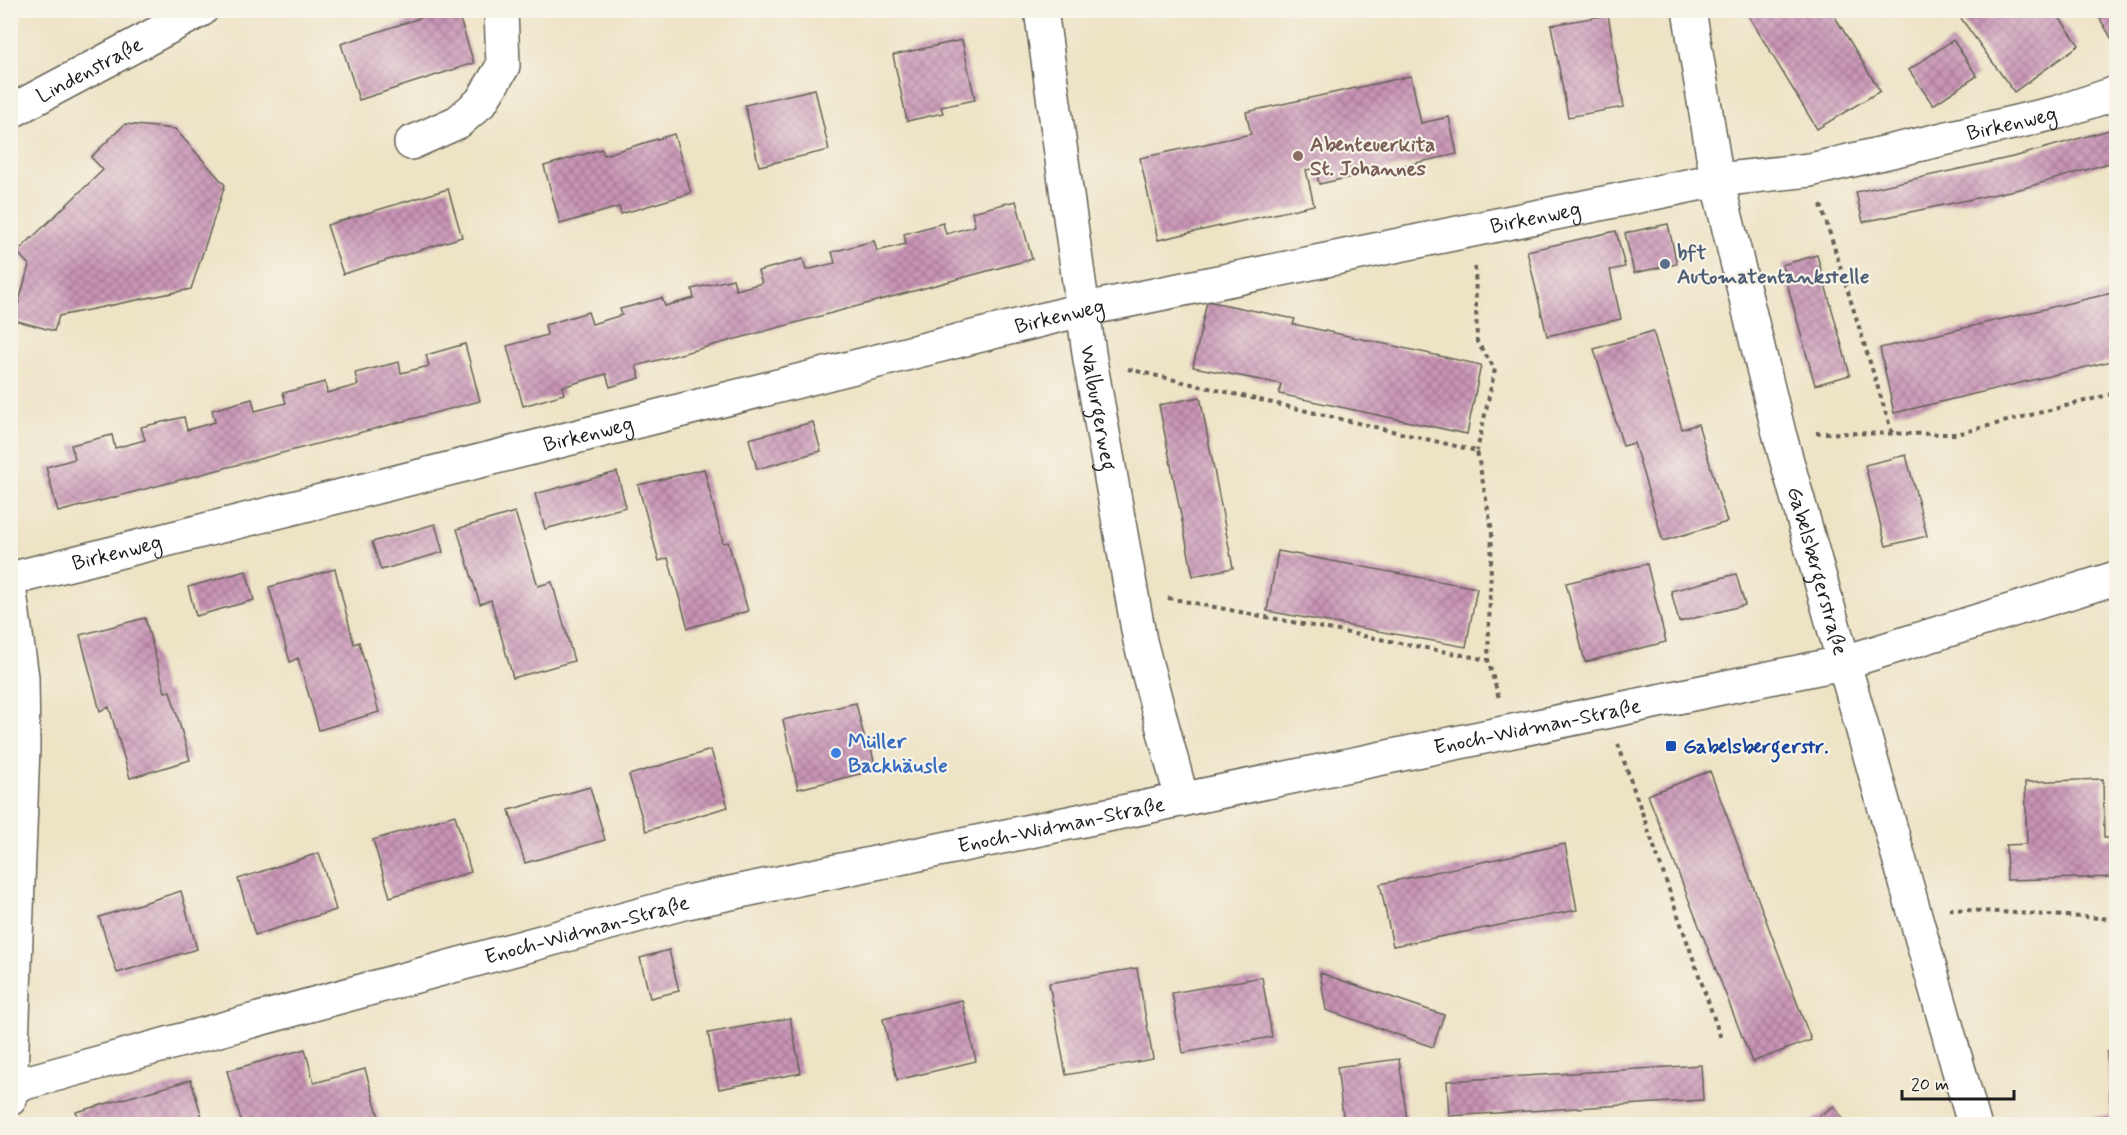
<svg xmlns="http://www.w3.org/2000/svg" width="2127" height="1135" viewBox="0 0 2127 1135" font-family="Mynerve,sans-serif">
	<style>
		.building { fill: url(#building-cross-hatch) }
		.lines { fill: none; stroke-linecap: round; stroke-linejoin: round }
		.minor-casing { stroke: #656257; stroke-width: 36 }
		.path { stroke: #656257; stroke-width: 4; stroke-dasharray: 4.5 4.5; stroke-linecap: butt }
		.minor { stroke: #fff; stroke-width: 33 }
		.education-dot { fill: #8d6e63; stroke: #f7f3e8; stroke-width: 2 }
		.service-dot { fill: #5c6f8a; stroke: #f7f3e8; stroke-width: 2 }
		.transit-dot { fill: #1a4fb4; stroke: #f7f3e8; stroke-width: 2 }
		.shop-dot { fill: #3f7fe0; stroke: #f7f3e8; stroke-width: 2 }
		.labels { text-anchor: middle; stroke-width: 4.5; stroke-linejoin: round; paint-order: stroke }
		.street-label { font-size: 21px; fill: #1c1c1c; stroke: #f7f3e8 }
		.education-label { font-size: 21px; font-weight: bold; fill: #785e54; stroke: #f7f3e8; text-anchor: start }
		.service-label { font-size: 21px; font-weight: bold; fill: #4e5e75; stroke: #f7f3e8; text-anchor: start }
		.shop-label { font-size: 21px; font-weight: bold; fill: #366cbe; stroke: #f7f3e8; text-anchor: start }
		.transit-label { font-size: 21px; font-weight: bold; fill: #164399; stroke: #f7f3e8; text-anchor: start }
	</style>
	<defs>
		<pattern id="building-cross-hatch" width="8" height="8" patternUnits="userSpaceOnUse" patternTransform="scale(1.5)"><rect width="8" height="8" fill="#c994b6"/><path d="M0 0l8 8M0 8l8-8" fill="none" stroke="#a27893"/></pattern>
	</defs>
	<rect width="100%" height="100%" fill="#f7f3e8"/>
	<filter id="ink" filterUnits="userSpaceOnUse"><feTurbulence type="fractalNoise" baseFrequency=".0167" numOctaves="2"/><feDisplacementMap in="SourceGraphic" scale="12" xChannelSelector="R" yChannelSelector="G"/><feConvolveMatrix kernelMatrix="1 2 1 2 8 2 1 2 1" color-interpolation-filters="sRGB"/></filter>
	<filter id="wash" filterUnits="userSpaceOnUse"><feTurbulence type="fractalNoise" baseFrequency=".008" numOctaves="4" result="noise"/><feDisplacementMap in="SourceGraphic" scale="24" xChannelSelector="R" yChannelSelector="G"/><feGaussianBlur stdDeviation="1.35" result="paint"/><feColorMatrix in="noise" values="0 0 0 0 0 0 0 0 0 0 0 0 0 0 0 0 0 1.4 0 .05"/><feComposite in="paint" operator="in"/></filter>
	<g filter="url(#wash)">
		<rect width="100%" height="100%" fill="#ede3c5"/>
		<g id="blocks">
			<path class="building" d="M444 10H457L474 63 359 100 341 44Z
				M1745 10H1831L1880 91 1817 129Z
				M1955 10H2054L2079 45 2014 92Z
				M2113 10H2116V46L2100 19Z
				M1608 15 1624 107 1568 117 1551 25Z
				M962 40 975 100 941 107 943 113 907 121 893 55Z
				M1953 40 1977 76 1933 105 1909 70Z
				M1411 76 1421 123 1449 117 1457 154 1319 184 1316 168 1306 170 1314 205 1158 240 1140 158 1251 134 1246 112Z
				M815 89 829 150 759 166 745 105Z
				M125 124 175 129 225 185 191 289 59 316 54 331 14 320 29 265 17 252 103 170 91 157Z
				M2116 128V161L2024 188 1863 222 1856 192 2017 156Z
				M674 134 691 193 621 214 619 207 560 224 544 166 602 149 604 155Z
				M448 189 462 237 343 274 327 225Z
				M1016 201 1032 259 636 366 640 378 610 387 606 374 562 387 564 394 523 406 507 346 547 335 545 325 588 312 592 324 622 315 620 309 662 298 665 306 694 298 692 289 733 279 736 290 762 283 758 271 803 259 806 270 835 263 832 252 874 241 877 251 906 244 904 234 943 223 946 234 975 226 972 212Z
				M1668 224 1677 264 1634 273 1625 233Z
				M1616 231 1625 267 1610 270 1621 319 1547 336 1527 251Z
				M1817 255 1850 375 1815 385 1782 265Z
				M2116 292V360L1894 413 1880 348Z
				M1207 301 1295 319 1293 324 1481 365 1467 434 1279 394 1281 384 1193 367Z
				M1653 331 1682 429 1698 424 1727 522 1663 541 1634 443 1623 446 1594 349Z
				M465 344 480 401 58 512 46 467 75 459 71 445 112 435 115 448 145 440 141 427 184 417 187 430 215 422 212 410 252 399 255 411 286 403 283 393 325 382 327 393 358 385 355 373 399 362 401 373 429 366 426 355Z
				M1200 397 1233 568 1193 576 1159 405Z
				M813 422 821 451 757 469 749 439Z
				M1906 455 1927 536 1886 546 1865 465Z
				M704 469 723 543 728 542 748 611 688 628 668 558 659 561 638 485Z
				M617 472 626 507 545 529 535 494Z
				M515 512 538 586 552 582 574 661 513 678 491 600 480 604 457 529Z
				M435 524 443 552 381 570 372 542Z
				M1278 551 1477 588 1466 647 1267 611Z
				M1647 564 1666 642 1585 662 1566 583Z
				M335 569 354 644 359 642 379 712 319 730 298 658 290 662 269 587Z
				M246 571 254 600 196 616 188 587Z
				M1736 574 1745 605 1679 622 1671 591Z
				M145 618 165 692 170 691 190 760 130 778 109 707 100 711 80 635Z
				M856 703 865 741 869 740 876 770 798 789 783 720Z
				M711 750 728 807 646 831 629 775Z
				M1710 771 1811 1040 1752 1062 1648 795Z
				M2103 779 2104 838H2116V877L2007 880 2006 845 2027 844 2025 782Z
				M590 787 605 840 525 863 509 810Z
				M455 815 471 872 390 897 373 840Z
				M1565 844 1577 910 1393 946 1380 884Z
				M319 853 336 910 255 935 238 879Z
				M181 891 197 949 117 973 99 917Z
				M669 950 679 991 650 998 640 958Z
				M1137 968 1153 1059 1066 1075 1049 983Z
				M1320 973 1444 1015 1433 1047 1326 1010Z
				M1262 977 1272 1037 1183 1053 1172 993Z
				M962 1000 976 1061 897 1080 883 1019Z
				M790 1018 801 1073 719 1089 708 1033Z
				M305 1049 314 1083 365 1069 381 1124H242L227 1071Z
				M2116 1051V1124H2086L2085 1118 2111 1115 2107 1052Z
				M1399 1059 1407 1120 1344 1124 1337 1067Z
				M1701 1065 1703 1100 1449 1116 1447 1081Z
				M191 1080 204 1124H80L76 1112Z
				M1834 1106 1846 1124H1807Z"/>
		</g>
	</g>
	<g filter="url(#ink)">
		<use href="#blocks" fill-opacity="0" stroke="#656257" stroke-width="1.5"/>
		<g class="lines">
			<defs>
				<g id="minor">
					<path id="s1" d="M1041 10 1090 360 1140 641 1182 800"/>
					<path id="s2" d="M1689 10 1717 180 1779 433 1974 1124"/>
					<path id="s3" d="M10 112 201 10"/>
					<path d="M411 143 458 122 481 102 503 66 501 10"/>
					<path id="s4" d="M10 579 1081 310 1717 180 1810 170 2059 112 2116 93"/>
					<path d="M10 593 22 677 23 747 10 1099"/>
					<path id="s5" d="M10 1087 687 902 1842 663 2116 578"/>
				</g>
			</defs>
			<use href="#minor" class="minor-casing"/>
			<path class="path" d="M1821 205 1892 433
				M1475 267 1477 342 1495 369 1477 451
				M1128 369 1477 451 1492 531 1488 660 1499 698
				M1816 433 1957 434 2116 393
				M1168 598 1488 660
				M1618 744 1722 1041
				M1949 909 2116 919"/>
			<use href="#minor" class="minor"/>
		</g>
	</g>
	<circle class="education-dot" cx="1298" cy="156" r="6"/>
	<circle class="service-dot" cx="1665" cy="264" r="6"/>
	<rect class="transit-dot" x="1665" y="740" width="12" height="12" rx="3"/>
	<circle class="shop-dot" cx="836" cy="753" r="6"/>
	<g class="labels">
		<g class="street-label">
			<text dy="7" stroke="none"><textPath href="#s3" startOffset="90">Lindenstraße</textPath></text>
			<text dy="7" stroke="none"><textPath href="#s4" startOffset="2054">Birkenweg</textPath></text>
			<text dy="7" stroke="none"><textPath href="#s4" startOffset="1568">Birkenweg</textPath></text>
			<text dy="7" stroke="none"><textPath href="#s4" startOffset="1082">Birkenweg</textPath></text>
			<text dy="7" stroke="none"><textPath href="#s1" startOffset="402">Walburgerweg</textPath></text>
			<text dy="7" stroke="none"><textPath href="#s4" startOffset="596">Birkenweg</textPath></text>
			<text dy="7" stroke="none"><textPath href="#s4" startOffset="110">Birkenweg</textPath></text>
			<text dy="7" stroke="none"><textPath href="#s2" startOffset="576">Gabelsbergerstraße</textPath></text>
			<text dy="7" stroke="none"><textPath href="#s5" startOffset="1570">Enoch-Widman-Straße</textPath></text>
			<text dy="7" stroke="none"><textPath href="#s5" startOffset="1084">Enoch-Widman-Straße</textPath></text>
			<text dy="7" stroke="none"><textPath href="#s5" startOffset="598">Enoch-Widman-Straße</textPath></text>
		</g>
		<g class="education-label">
			<text x="1310" y="151">Abenteuerkita<tspan x="1310" dy="24">St. Johannes</tspan></text>
		</g>
		<g class="service-label">
			<text x="1677" y="259">bft<tspan x="1677" dy="24">Automatentankstelle</tspan></text>
		</g>
		<g class="shop-label">
			<text x="848" y="748">Müller<tspan x="848" dy="24">Backhäusle</tspan></text>
		</g>
		<g class="transit-label">
			<text x="1683" y="753">Gabelsbergerstr.</text>
		</g>
	</g>
	<rect width="2127" height="1135" fill="none" stroke="#f7f3e8" stroke-width="36"/>
	<path d="M1902 1090v9h112v-9" fill="none" stroke="#1c1c1c" stroke-width="3"/>
	<text x="1911" y="1090" font-size="18" fill="#1c1c1c" stroke="#f7f3e8" stroke-width="4.5" paint-order="stroke">20 m</text>
</svg>
